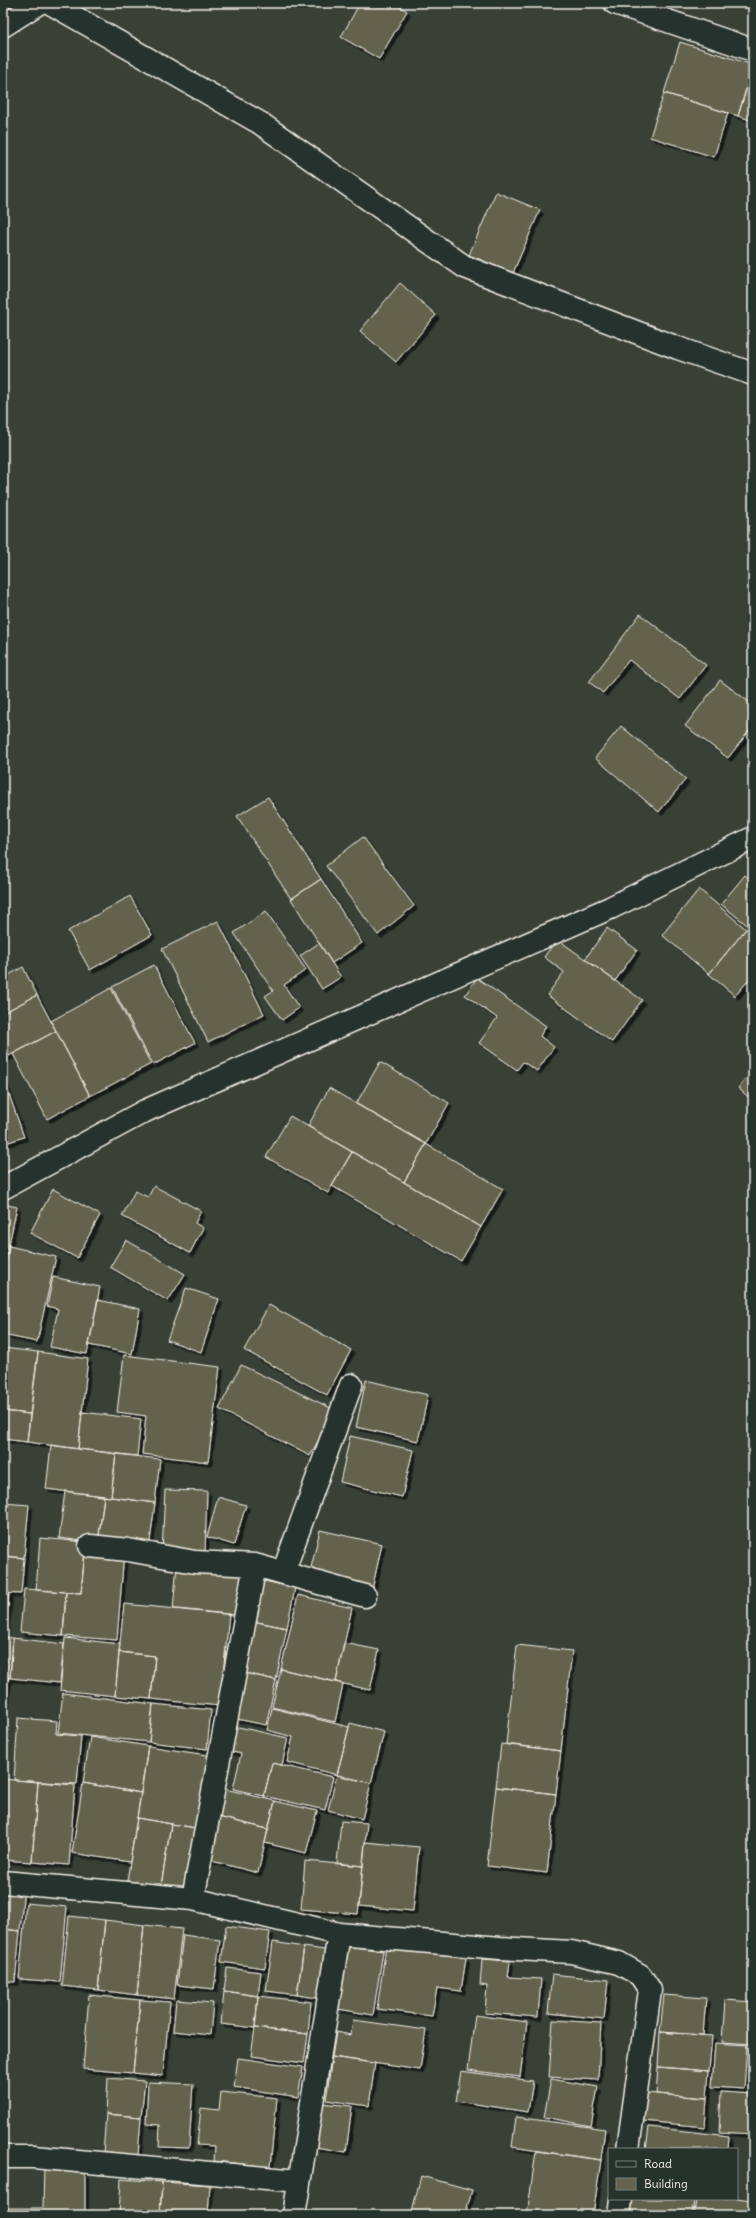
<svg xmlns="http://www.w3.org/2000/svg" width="756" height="2218" viewBox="0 0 756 2218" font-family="Delius,sans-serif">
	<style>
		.building { fill: #64634e; stroke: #f4f1e8; filter: url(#shadow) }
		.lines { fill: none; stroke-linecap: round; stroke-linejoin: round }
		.street-casing { stroke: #f4f1e8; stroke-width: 25 }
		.street { stroke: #26332d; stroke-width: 22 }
	</style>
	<defs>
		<filter id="shadow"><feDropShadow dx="3.5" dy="3.5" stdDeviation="0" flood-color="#0009"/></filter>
	</defs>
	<rect width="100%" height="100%" fill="#394137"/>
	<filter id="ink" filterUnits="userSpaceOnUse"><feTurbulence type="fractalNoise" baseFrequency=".025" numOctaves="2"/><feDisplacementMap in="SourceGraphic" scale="8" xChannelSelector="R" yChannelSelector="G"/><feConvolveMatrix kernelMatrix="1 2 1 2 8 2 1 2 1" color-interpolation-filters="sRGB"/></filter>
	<g filter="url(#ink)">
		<path class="building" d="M360 3H394L407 11 379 59 341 37Z
			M680 42 753 65 738 116 664 93Z
			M753 68V121L738 116Z
			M664 93 728 113 714 157 650 137Z
			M496 192 540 210 513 273 469 255Z
			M400 283 436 315 396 362 360 331Z
			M640 614 706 665 680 699 629 660 603 693 589 682Z
			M720 680 753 705V726L728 758 685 726Z
			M621 726 686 779 659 812 595 758Z
			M268 797 321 879 291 899 237 816Z
			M363 837 414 906 378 935 326 866Z
			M745 875 753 882V930L721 904Z
			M321 879 362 943 332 963 291 899Z
			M699 889 746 929 709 974 662 935Z
			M130 896 152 935 90 970 68 931Z
			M266 911 306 970 284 985 299 1008 282 1020 265 996 273 991 234 933Z
			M218 921 264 1014 208 1042 162 949Z
			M607 928 637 950 615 981 585 959Z
			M746 929 753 934V975L735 996 709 974Z
			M557 939 642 1000 612 1042 547 995 564 972 544 957Z
			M319 943 341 977 322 989 300 956Z
			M154 965 195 1043 153 1065 112 987Z
			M23 967 37 995 3 1013V978Z
			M477 978 546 1026 540 1036 554 1047 537 1071 523 1062 517 1070 479 1043 497 1018 465 995Z
			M111 988 151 1064 90 1096 51 1021Z
			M37 995 56 1031 3 1059V1013Z
			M56 1031 90 1096 47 1119 13 1054Z
			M380 1062 449 1103 426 1144 356 1104Z
			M753 1071V1101L738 1088Z
			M3 1077 24 1137 3 1144Z
			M329 1088 426 1144 404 1182 308 1126Z
			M290 1116 352 1152 328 1193 266 1157Z
			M426 1144 503 1189 481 1227 404 1182Z
			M352 1152 481 1227 461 1261 332 1186Z
			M154 1186 201 1211 195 1223 203 1228 190 1253 122 1216 135 1191 148 1197Z
			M53 1189 100 1215 77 1258 30 1233Z
			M3 1204 17 1207 8 1249 3 1248Z
			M126 1240 185 1274 168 1301 110 1267Z
			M9 1246 56 1257 37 1342 3 1335V1272Z
			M3 1248 8 1249 3 1272Z
			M53 1277 100 1287 87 1354 50 1347 58 1309 47 1306Z
			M186 1288 219 1299 201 1352 167 1340Z
			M98 1300 140 1309 132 1354 89 1345Z
			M269 1305 351 1350 327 1395 244 1350Z
			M3 1348 38 1352 30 1414 3 1411Z
			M38 1352 88 1359 78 1449 27 1442Z
			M124 1355 220 1367 208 1462 142 1454 146 1416 117 1412Z
			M241 1365 335 1410 310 1456 219 1409Z
			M366 1380 428 1395 418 1441 356 1427Z
			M3 1411 30 1414 27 1442 3 1439Z
			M82 1412 141 1419 137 1456 78 1449Z
			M350 1436 413 1450 402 1497 340 1482Z
			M51 1445 116 1454 111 1497 46 1489Z
			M116 1454 160 1459 155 1503 111 1497Z
			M165 1490 207 1491 205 1555 162 1553Z
			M65 1491 104 1496 98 1543 59 1538Z
			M104 1496 155 1503 149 1549 98 1543Z
			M218 1497 246 1505 234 1545 207 1537Z
			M3 1503 29 1505 24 1558 3 1556Z
			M320 1530 382 1544 372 1590 309 1576Z
			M40 1538 86 1542 81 1593 36 1590Z
			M85 1549 124 1552 117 1640 63 1636 66 1592 81 1593Z
			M3 1556 24 1558 21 1594 3 1593Z
			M177 1565 248 1572 244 1616 173 1609Z
			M256 1579 295 1588 287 1628 247 1620Z
			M24 1589 66 1592 63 1636 20 1632Z
			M3 1593H9L5 1633H3Z
			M298 1595 352 1608 336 1682 281 1669Z
			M124 1604 229 1614 220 1706 151 1699 155 1656 119 1652Z
			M247 1620 287 1628 276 1680 236 1671Z
			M3 1637 13 1638 10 1678 3 1677Z
			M13 1638 64 1644 60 1683 10 1678Z
			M65 1638 120 1644 115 1696 60 1690Z
			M344 1643 379 1650 370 1690 336 1682Z
			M517 1645 572 1651 561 1751 506 1744Z
			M119 1652 155 1656 151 1699 115 1696Z
			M281 1669 343 1684 335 1722 272 1707Z
			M236 1671 276 1680 266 1725 227 1717Z
			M3 1677 8 1678 3 1725Z
			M63 1693 153 1704 149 1742 58 1733Z
			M153 1704 211 1710 207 1749 149 1742Z
			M272 1708 349 1727 337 1775 287 1762 293 1737 267 1730Z
			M18 1718 57 1721 56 1734 81 1736 77 1784 14 1780Z
			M350 1723 384 1732 371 1783 337 1775Z
			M234 1726 288 1738 282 1765 272 1763 264 1796 233 1789 241 1754 229 1751Z
			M90 1737 148 1746 141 1793 83 1783Z
			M501 1744 561 1751 556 1794 496 1787Z
			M148 1746 213 1756 202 1829 137 1818Z
			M272 1763 333 1777 325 1810 264 1796Z
			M337 1775 371 1783 362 1819 328 1810Z
			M3 1779 38 1782 32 1862 3 1860Z
			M38 1782 75 1785 69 1865 32 1862Z
			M83 1783 141 1793 130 1862 72 1853Z
			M496 1787 556 1794 547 1873 487 1866Z
			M221 1788 275 1801 268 1829 214 1816Z
			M275 1801 317 1811 306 1853 265 1843Z
			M214 1816 268 1829 258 1873 204 1859Z
			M137 1818 171 1824 161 1886 127 1881Z
			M341 1821 367 1823 363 1866 337 1863Z
			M171 1824 202 1829 192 1891 161 1886Z
			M365 1842 419 1847 413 1911 359 1906Z
			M305 1861 363 1866 358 1914 301 1909Z
			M3 1885 24 1887 20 1931 3 1929Z
			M26 1903 67 1907 60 1982 19 1979Z
			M69 1916 105 1920 98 1990 62 1986Z
			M105 1920 144 1925 137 1995 98 1990Z
			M144 1925 182 1929 174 1999 137 1995Z
			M226 1926 270 1932 265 1968 221 1962Z
			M3 1929 20 1931 15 1982 3 1981Z
			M183 1935 220 1940 214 1989 177 1985Z
			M273 1942 304 1947 297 1995 266 1991Z
			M348 1946 383 1951 373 2015 338 2009Z
			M386 1946 466 1958 461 1991 437 1988 432 2016 377 2009Z
			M304 1947 331 1951 324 1999 297 1995Z
			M482 1959 510 1961 508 1977 541 1979 538 2017 485 2013 487 1986 480 1985Z
			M227 1968 261 1972 258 1996 224 1991Z
			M552 1974 608 1980 604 2019 548 2013Z
			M224 1991 258 1996 255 2028 221 2024Z
			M89 1995 140 2000 133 2073 83 2069Z
			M664 1995 706 1998 703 2035 660 2032Z
			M258 1996 311 2002 308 2034 255 2028Z
			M140 2000 170 2002 163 2076 133 2073Z
			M176 2000 213 2003 210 2035 173 2031Z
			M725 2000 753 2002V2044L722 2042Z
			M475 2015 527 2022 520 2077 468 2070Z
			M353 2020 426 2030 420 2070 332 2057 336 2032 351 2035Z
			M553 2020 601 2023 598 2080 549 2077Z
			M255 2028 308 2034 304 2063 251 2056Z
			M660 2032 712 2036 709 2071 658 2067Z
			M715 2043 747 2045 744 2089 712 2087Z
			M332 2057 375 2063 369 2106 326 2100Z
			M238 2058 303 2067 298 2097 234 2087Z
			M658 2067 709 2071 707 2098 656 2094Z
			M461 2071 533 2081 528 2112 456 2101Z
			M108 2078 145 2081 141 2117 106 2114Z
			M551 2079 598 2087 591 2126 544 2117Z
			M148 2082 193 2084 189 2148 159 2147 160 2125 146 2124Z
			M221 2092 277 2098 270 2167 214 2161 215 2146 197 2145 201 2108 219 2110Z
			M721 2092 753 2094V2134L719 2132Z
			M645 2093 707 2098 705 2127 643 2121Z
			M320 2103 352 2106 346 2152 315 2147Z
			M106 2114 141 2117 138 2156 103 2154Z
			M516 2117 605 2129 601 2160 512 2147Z
			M649 2127 729 2136 728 2149H646Z
			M536 2151 601 2160 593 2215H527Z
			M44 2165H85V2215H3V2208H43Z
			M421 2176 472 2190 465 2215H411Z
			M121 2179 162 2182 160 2215H119Z
			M162 2182 210 2185 208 2215H160Z
			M737 2198 751 2200 750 2215H694L696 2199Z
			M625 2199H694L692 2215H623Z"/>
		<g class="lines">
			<defs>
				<path id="street" d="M50 3 260 123 465 267 678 348 753 374
					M615 3 753 50
					M3 26 39 3
					M3 1188 145 1111 610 908 753 838
					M90 1546 128 1550 195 1562 255 1565 365 1596
					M283 1573 351 1385
					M3 1882 193 1899 339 1934 500 1948 571 1952 619 1963 640 1975 650 1990 628 2149
					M193 1899 255 1565
					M3 2157H33L299 2181
					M294 2215 339 1934
					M619 2215 621 2199"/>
			</defs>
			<use href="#street" class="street-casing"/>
			<use href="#street" class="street"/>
		</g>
	</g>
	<rect width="756" height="2218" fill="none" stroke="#26332d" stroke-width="16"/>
	<rect x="8" y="8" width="740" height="2202" fill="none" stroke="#f4f1e8" stroke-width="1.5" filter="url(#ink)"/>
	<rect x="608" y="2148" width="130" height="52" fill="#26332d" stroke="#787f78"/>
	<rect x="616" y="2161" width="20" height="6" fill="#26332d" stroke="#787f78"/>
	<text x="644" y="2168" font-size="12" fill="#f4f1e8">Road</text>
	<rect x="616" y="2178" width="20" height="12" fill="#64634e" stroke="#787f78"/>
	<text x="644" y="2188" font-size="12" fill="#f4f1e8">Building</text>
</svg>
